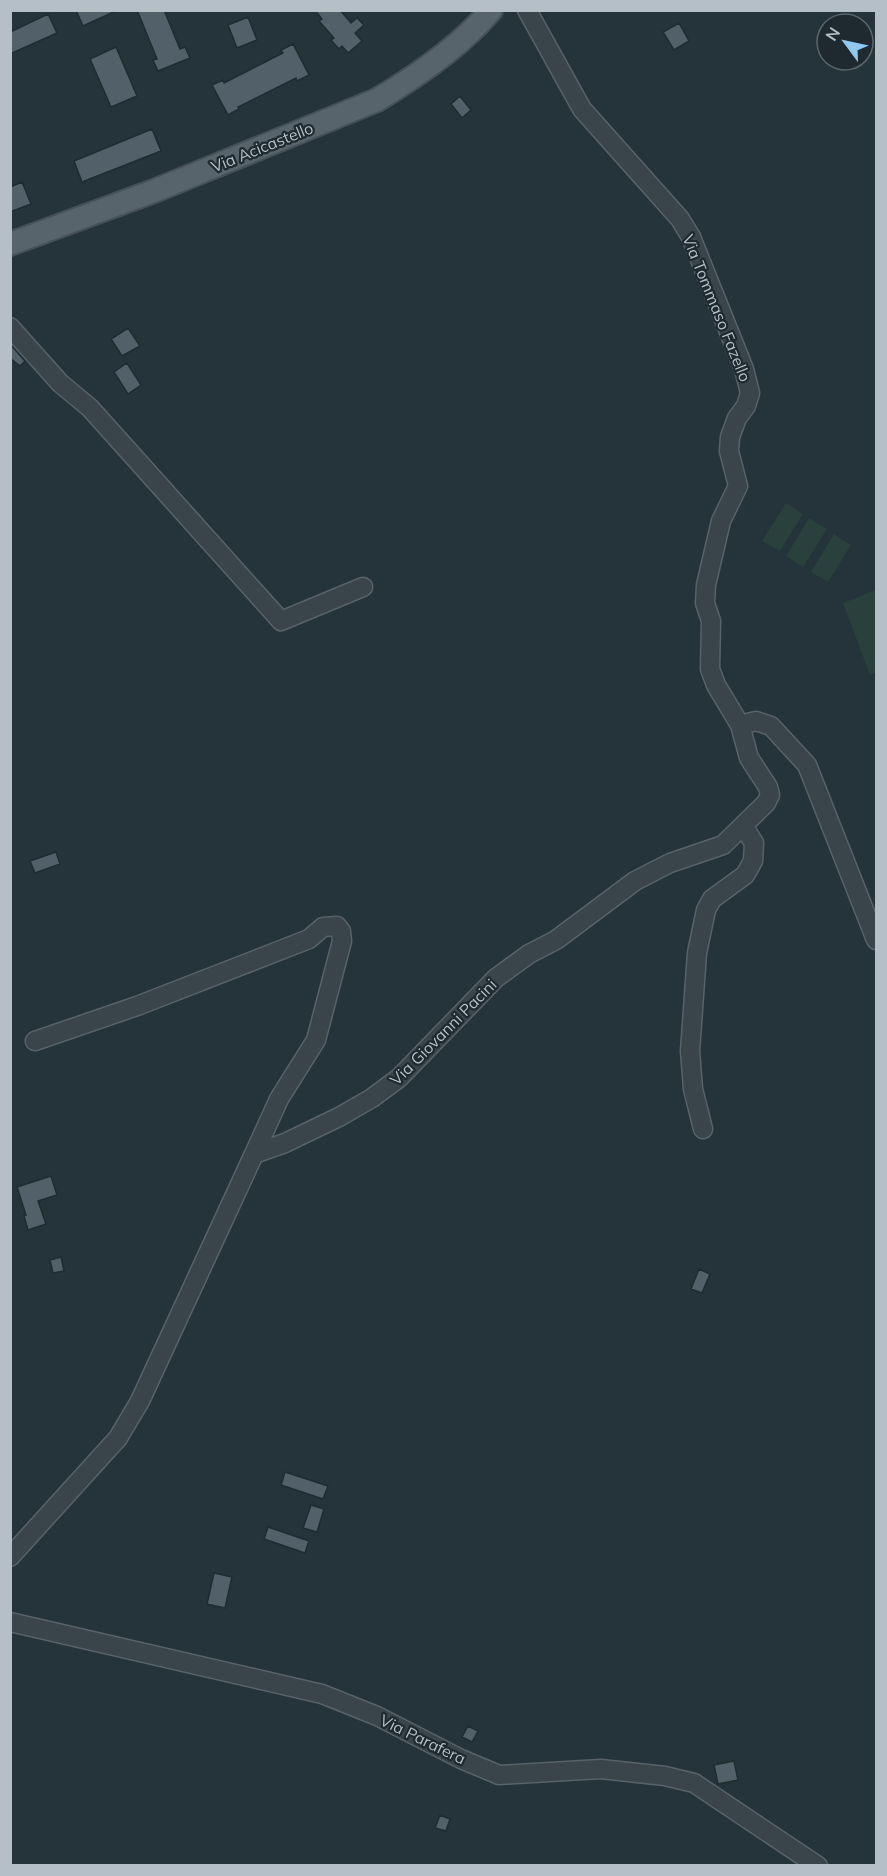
<svg xmlns="http://www.w3.org/2000/svg" width="887" height="1876" viewBox="0 0 887 1876" font-family="Mulish,sans-serif">
	<style>
		.green { fill: #2a403c }
		.building { fill: #516069; stroke: #202b32; stroke-width: 1.5 }
		.lines { fill: none; stroke-linecap: round; stroke-linejoin: round }
		.minor-casing { stroke: #576269; stroke-width: 21 }
		.major-casing { stroke: #455057; stroke-width: 26 }
		.minor { stroke: #39444b; stroke-width: 18 }
		.major { stroke: #57646b; stroke-width: 22 }
		.labels { text-anchor: middle; stroke-width: 4.5; stroke-linejoin: round; paint-order: stroke }
		.street-label { font-size: 16px; fill: #b5bfc7; stroke: #1e2930 }
	</style>
	<rect width="100%" height="100%" fill="#25333b"/>
	<path class="green" d="M786 503 803 514 780 551 762 541Z
		M809 518 827 529 803 567 786 556Z
		M834 534 851 545 828 582 811 572Z
		M876 590V672L870 675 843 603Z"/>
	<path class="building" d="M76 10H118L83 26Z
		M137 10H164L180 49 185 47 190 58 158 71 153 60 157 59Z
		M315 10H340L351 23 357 18 364 25 355 33 362 41 348 53 342 46 339 49 331 40 334 38 319 21 322 19Z
		M48 14 57 33 10 54V32Z
		M248 17 257 40 237 48 228 25Z
		M679 23 689 41 674 50 663 32Z
		M293 44 309 75 297 81 296 78 238 107 239 109 228 115 212 85 223 80 224 83 283 53 281 50Z
		M116 47 137 96 111 107 90 59Z
		M460 96 471 110 462 118 451 104Z
		M152 129 161 151 82 182 74 161Z
		M22 182 31 204 10 212V187Z
		M128 328 140 346 122 356 111 339Z
		M10 344 25 361 20 366 10 358Z
		M127 363 141 385 128 394 114 372Z
		M56 852 60 864 35 873 30 861Z
		M51 1176 57 1195 38 1201 46 1224 28 1230 24 1216 26 1215 17 1187Z
		M61 1257 64 1271 53 1273 50 1260Z
		M699 1269 710 1274 702 1293 691 1289Z
		M285 1472 328 1486 323 1499 281 1485Z
		M311 1505 324 1509 317 1532 303 1528Z
		M268 1527 309 1541 305 1553 264 1539Z
		M214 1573 232 1577 225 1608 207 1604Z
		M468 1726 478 1731 472 1742 462 1737Z
		M734 1761 738 1780 718 1784 714 1765Z
		M440 1815 450 1819 446 1831 435 1828Z"/>
	<g class="lines">
		<defs>
			<path id="minor" d="M527 10 582 109 680 219 691 237 744 369 750 393 746 406 737 418 730 437 729 451 738 486 721 521 706 585 705 603 711 621 710 669 716 685 740 725 756 721 771 726 807 765 876 940
				M10 327 60 383 90 408 281 621 363 587
				M35 1041 137 1006 309 939 323 927 337 926 341 931 342 941 316 1040 279 1099 254 1154
				M703 1129 693 1089 690 1051 697 953 706 910 712 899 745 875 753 861 754 843 744 827
				M10 1557 118 1438 140 1401 254 1154 285 1143 339 1117 372 1098 399 1078 496 978 529 954 556 940 635 881 670 863 723 845 766 803 770 795 768 787 749 758 740 725
				M10 1622 322 1694 377 1716 461 1759 499 1775 601 1769 665 1776 694 1783 818 1866"/>
			<path id="major" d="M10 244 154 191 377 100C417 76 461 46 491 10"/>
		</defs>
		<use href="#minor" class="minor-casing"/>
		<use href="#major" class="major-casing"/>
		<use href="#minor" class="minor"/>
		<use href="#major" class="major"/>
	</g>
	<g class="labels">
		<g class="street-label">
			<text transform="translate(262 147) rotate(-22)" y="6">Via Acicastello</text>
			<text transform="translate(717 308) rotate(68)" y="6">Via Tommaso Fazello</text>
			<text transform="translate(443 1032) rotate(-45)" y="6">Via Giovanni Pacini</text>
			<text transform="translate(423 1739) rotate(26)" y="6">Via Parafera</text>
		</g>
	</g>
	<rect width="887" height="1876" fill="none" stroke="#b5bfc7" stroke-width="24"/>
	<g transform="translate(845 42) rotate(303)"><circle r="28" fill="#1e2930" stroke="#5a656c" stroke-width="1.5"/>
	<path d="M0-4.5L10 22L0 15L-10 22Z" fill="#91c8ef"/>
	<text y="-9" font-size="16" font-weight="bold" text-anchor="middle" fill="#b5bfc7">N</text>
	</g>
</svg>
